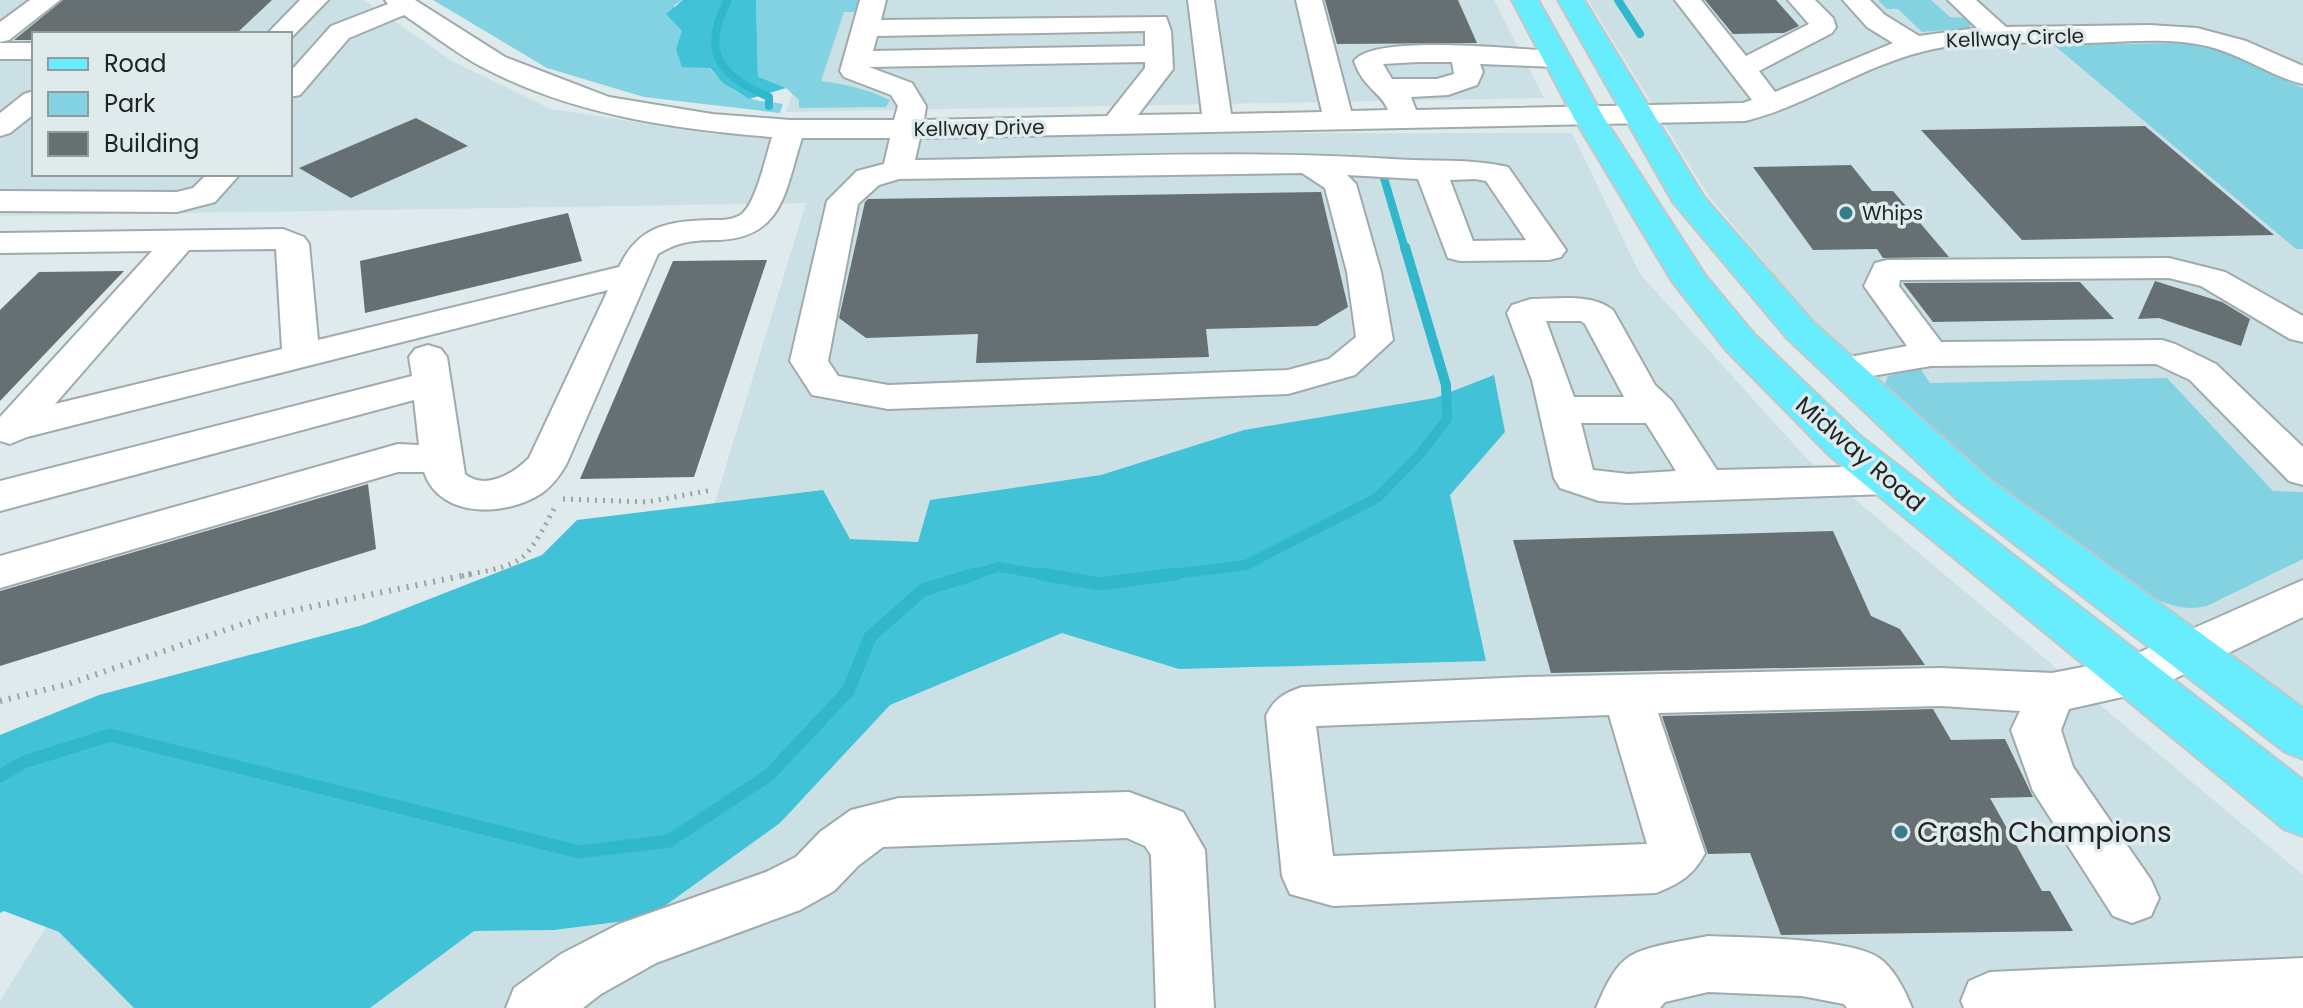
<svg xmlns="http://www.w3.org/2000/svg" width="2303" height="1008" viewBox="0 0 2303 1008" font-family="Poppins,sans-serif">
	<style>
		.built { fill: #cbe0e4; fill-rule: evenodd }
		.green { fill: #82d2e1 }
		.forest { fill: #42c2d7 }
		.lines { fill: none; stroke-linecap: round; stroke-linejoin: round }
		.stream-far2 { stroke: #31b7cb; stroke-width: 8 }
		.stream-far1 { stroke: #31b7cb; stroke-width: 10 }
		.stream { stroke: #31b7cb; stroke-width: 13 }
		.building { fill: #667072 }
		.minor-casing { stroke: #9faaac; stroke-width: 4 }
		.major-casing { stroke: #c5c6c6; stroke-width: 4 }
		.path-far1 { stroke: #9aa3a5; stroke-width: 5; stroke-dasharray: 2 6; stroke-linecap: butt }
		.path { stroke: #9aa3a5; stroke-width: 6; stroke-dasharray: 2 7; stroke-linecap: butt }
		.minor { fill: #fff; fill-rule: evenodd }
		.major { fill: #67edfe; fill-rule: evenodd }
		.poi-dot { fill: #377d89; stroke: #deeaec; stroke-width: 3 }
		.labels { text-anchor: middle; stroke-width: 7; stroke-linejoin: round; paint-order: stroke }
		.far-street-label { font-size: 20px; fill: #1f2324; stroke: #deeaec }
		.far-poi-label { font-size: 20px; fill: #1f2324; stroke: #deeaec; text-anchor: start }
		.street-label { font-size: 24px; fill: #1f2324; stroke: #deeaec }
		.near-poi-label { font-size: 28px; fill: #1f2324; stroke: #deeaec; text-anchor: start }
	</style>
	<rect width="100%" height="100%" fill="#deeaec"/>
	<path class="built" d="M0 0H364L452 61 551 109 713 134 1572 133 1640 274 1808 460 2303 875V1008H0V1001L52 918 588 894 715 502 806 203 0 216ZM34 34H290V174H34Z
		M826 0H1494L1544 98 786 112Z
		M1588 0H2303V707L2140 591 1829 340 1708 195Z"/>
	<path class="green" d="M433 0H683L674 5C686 41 711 80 746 97 757 102 772 102 783 104L780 113 644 97 547 68Z
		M756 0H860L857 12H844L821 81C845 84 867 89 890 100L886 107 799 108V100L786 88 758 78Z
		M1878 0H1931L1950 17 1970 18 1974 23 1968 28 1922 32 1898 9H1887Z
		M2188 43 2214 47 2303 88V249H2296L2054 45Z
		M1919 367 1930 383 2167 378 2273 491 2303 492V559L2207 606C2181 612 2163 603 2140 591L1968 461 1884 387 1888 376Z"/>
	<path class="forest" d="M683 0H756L758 77 786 88 749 99 723 83 710 68 682 67 676 49 682 31 666 14Z
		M1494 375 1505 432 1450 495 1486 661 1179 669 1062 633 890 705 780 823 648 918 554 930 474 931 370 1008H134L59 932 4 911 0 913V735L99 695 363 625 542 555 577 520 823 490 850 539 918 542 930 500 1101 475 1244 430 1435 398Z"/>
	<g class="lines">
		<path class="stream-far2" d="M728 0C700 51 719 76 769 97V106
			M1618 0 1640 34
			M1384 178 1405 249"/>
		<path class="stream-far1" d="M968 576 998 567 1053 576
			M1160 576 1246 565 1377 498 1420 454 1447 419 1446 385 1405 247"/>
		<path class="stream" d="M1041 574 1100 584 1175 574
			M0 776 24 762 110 735 579 852 669 841 769 775 848 691 870 637 923 590 975 574"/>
	</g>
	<path class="building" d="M63 0H272L236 34H34V40H14Z
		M1325 0H1458L1477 43 1337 44Z
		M1705 0H1776L1799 26 1784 33 1733 34Z
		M416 118 468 146 351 198 299 168Z
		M2145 126 2274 235 2022 240 1921 130Z
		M1851 165 1872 191H1893L1949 257 1883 258 1877 249 1813 250 1753 167Z
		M1321 192 1348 307 1317 326 1206 329 1209 357 976 363 978 334 866 338 839 318 865 202 868 199Z
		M568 213 582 261 365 313 360 261Z
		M767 260 694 477 580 479 673 261Z
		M124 271 0 401V310L39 272Z
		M2155 281 2222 302 2250 319 2241 346 2159 318 2138 319Z
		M2080 282 2114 319 1933 322 1903 283Z
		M368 484 376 549 0 666V591Z
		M1833 531 1871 616 1900 629 1925 665 1551 673 1513 540Z
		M1933 709 1951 740 2005 739 2033 797 1990 798 2042 891H2050L2073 931 1781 935 1750 853 1708 854 1662 716Z"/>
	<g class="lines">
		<defs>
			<path id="minor" d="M30 0H60L9 40 0 42V22Z
				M300 0H328L290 39V34H267Z
				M385 0H415L505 57 609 97 712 114 790 120H894L898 106 891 95 844 77 840 71 860 0H886L881 20 1166 17 1171 31 1173 69 1138 115 1202 114 1188 0H1214L1231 114 1322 112 1296 0H1322L1351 111 1388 110C1381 92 1363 88 1354 61 1374 33 1520 50 1557 51L1567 53 1571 59 1567 65 1557 67 1480 64 1483 72 1477 85 1448 95 1411 97 1416 110 1743 103 1752 100 1675 0H1701L1746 56 1809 24 1788 0H1815L1833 18 1836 27 1832 33 1759 71 1775 92 1893 43 1867 27 1843 0H1870L1885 15 1919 36 1977 28 1948 0H1976L2006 27 2149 25 2197 28 2246 41 2303 66V84C2270 76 2241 54 2207 46 2167 37 2125 42 2085 43 2030 44 1974 38 1921 52 1859 68 1806 106 1745 121L920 138 915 160C1074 158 1234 149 1392 159 1431 162 1470 158 1508 167L1566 250 1561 257 1549 260 1460 261 1448 258 1418 179 1347 175 1356 184 1381 272 1393 340 1355 375 1288 394 888 409 812 395 790 361 827 201 857 171 884 164 890 138H802C785 190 784 237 719 240 695 240 679 241 658 254L566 465C560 475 552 486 542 493 506 517 440 519 424 472H398L0 588V556L398 444 419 445 414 400 0 511V481L412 376 409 357 415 349 428 345 441 349 447 357 465 474C486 491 514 473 529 458L608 290 27 437 10 444 0 441V417L152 251 0 253V233L283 229 304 237 309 244 318 340 619 267C639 225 669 221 713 220 723 220 735 220 743 213 757 199 766 156 772 137 674 129 575 115 486 69 458 55 431 33 404 15L349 38 300 95 290 97V72L331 26 388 4ZM1145 31V46L873 51 877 36ZM1145 62V68L1107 116 924 120 926 106 912 83 869 67ZM1418 62H1452L1454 74 1437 79H1392L1383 64ZM1302 173 1325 188 1347 272 1356 337 1329 359 1288 370 888 385 838 376 828 361 858 204 879 185 899 179ZM1475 179 1486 181 1526 240 1473 241 1450 180ZM276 249 282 349 55 404 189 250Z
				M0 43H34V59H0Z
				M34 91V114L10 133 0 136V113L24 94Z
				M207 174H240L215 202 177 212 0 211V191L177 192 193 188Z
				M2169 258 2225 272 2303 316V342L2290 339 2201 286 2169 278 1900 280 1899 286 1941 342 2162 340 2175 344 2216 364 2303 447V485L2289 481 2190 380 2156 364 1931 366 1842 381 1829 377 1823 369 1829 361 1907 346 1864 286 1875 263 1887 260Z
				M1531 299C1558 299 1591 293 1613 310L1655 385 1672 401 1717 470 1888 466 1903 470 1909 480 1903 490 1888 494 1628 503 1599 501 1560 488 1554 478 1532 380 1507 313 1512 305ZM1546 321H1581L1585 324 1624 397H1574ZM1581 423H1646L1676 471 1628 474 1593 470Z
				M2303 580V617L2149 691 2069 709 2061 730 2073 767 2151 880 2159 898 2151 916 2132 923 2113 916 2033 791 2011 730 2020 711 1941 706 1658 713 1705 853C1694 875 1679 884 1656 893L1333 906 1290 894 1282 876 1266 716C1274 699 1284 693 1302 687L1527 677 1941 668 2052 673 2124 659ZM1609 715 1647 844 1333 856 1316 726Z
				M1129 792 1183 812 1205 850 1214 1008H1156L1151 855 1145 846 1127 838 883 847 858 866 834 891 800 910 656 963 601 994 583 1008H506L514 988 561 954 619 924 766 872 796 857 820 832 851 810 899 798Z
				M1708 936C1745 938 1858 937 1883 961 1897 974 1905 991 1912 1008H1847L1844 1004 1802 996 1708 992 1665 1002 1660 1008H1596C1603 992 1612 970 1626 959 1643 945 1687 941 1708 936Z
				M2303 958V1008H1964L1961 1001 1969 981 1990 972Z"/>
			<path id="major" d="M1512 0H1538L1604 118 1705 275 1754 334 1859 435 2303 780V836L2284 829 1829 455 1726 350 1672 281 1574 118Z
				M1558 0H1584L1704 197 1813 322 1989 479 2303 708V759L2285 752 1959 501 1787 338 1673 202Z"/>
		</defs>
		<use href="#minor" class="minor-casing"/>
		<use href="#major" class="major-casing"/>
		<path class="path-far1" d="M563 499 647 502 712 490
			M462 576C525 563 523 566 554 509"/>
		<path class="path" d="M0 701 68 684 266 616 471 574"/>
		<use href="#minor" class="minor"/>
		<use href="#major" class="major"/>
	</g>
	<g class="poi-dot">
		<circle cx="1846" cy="213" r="8"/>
		<circle cx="1901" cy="832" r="8"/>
	</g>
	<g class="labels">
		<g class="far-street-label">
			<text transform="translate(2015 38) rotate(-2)" y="7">Kellway Circle</text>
			<text transform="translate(979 128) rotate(-1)" y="7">Kellway Drive</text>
		</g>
		<g class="far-poi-label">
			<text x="1862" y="220">Whips</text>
		</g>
		<g class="street-label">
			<text transform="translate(1860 454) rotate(41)" y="8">Midway Road</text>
		</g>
		<g class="near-poi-label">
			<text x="1917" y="842">Crash Champions</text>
		</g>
	</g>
	<rect x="32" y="32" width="260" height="144" fill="#deeaec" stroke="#929a9c" stroke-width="2"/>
	<rect x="48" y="58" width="40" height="12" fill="#67edfe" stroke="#929a9c" stroke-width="2"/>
	<text x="104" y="72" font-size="24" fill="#1f2324">Road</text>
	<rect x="48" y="92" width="40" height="24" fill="#82d2e1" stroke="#929a9c" stroke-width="2"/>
	<text x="104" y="112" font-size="24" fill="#1f2324">Park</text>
	<rect x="48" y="132" width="40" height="24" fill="#667072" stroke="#929a9c" stroke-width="2"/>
	<text x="104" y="152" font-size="24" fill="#1f2324">Building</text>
</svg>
